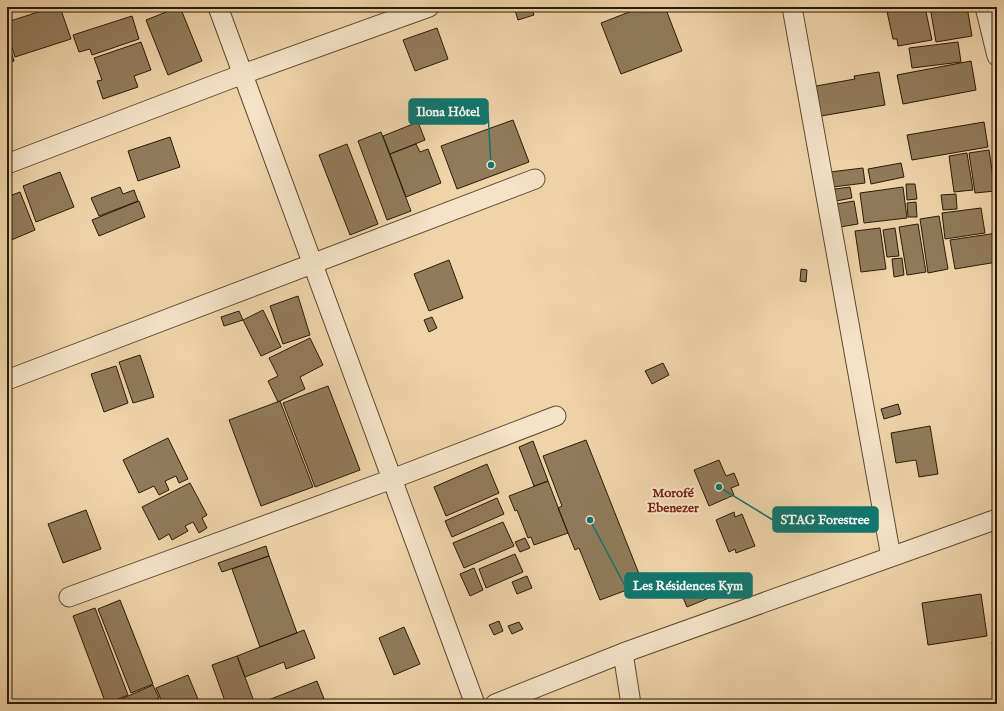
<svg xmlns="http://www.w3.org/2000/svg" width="1004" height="711" viewBox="0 0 1004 711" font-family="'IM FELL English',serif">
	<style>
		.building { fill: #917b5b; stroke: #2b1b06 }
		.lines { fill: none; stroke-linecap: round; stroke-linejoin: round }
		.minor-casing { stroke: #5c492f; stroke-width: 21 }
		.minor { stroke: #f5e3c8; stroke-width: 19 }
		.labels { text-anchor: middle; stroke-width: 4; stroke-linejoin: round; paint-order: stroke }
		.neighbourhood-label { font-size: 13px; font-weight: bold; fill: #7a1f14; stroke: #f5e3c8 }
		.leader { fill: none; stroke: #0f766e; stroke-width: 1.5 }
		.callout-dot { fill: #0f766e; stroke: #f5e3c8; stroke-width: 1.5 }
		.callout { fill: #0f766e; stroke: #0f766e; stroke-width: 1.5 }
		.callout-label { font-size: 13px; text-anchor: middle; font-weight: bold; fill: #fff }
	</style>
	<rect width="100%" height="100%" fill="#efd4aa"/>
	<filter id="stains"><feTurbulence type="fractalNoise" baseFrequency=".005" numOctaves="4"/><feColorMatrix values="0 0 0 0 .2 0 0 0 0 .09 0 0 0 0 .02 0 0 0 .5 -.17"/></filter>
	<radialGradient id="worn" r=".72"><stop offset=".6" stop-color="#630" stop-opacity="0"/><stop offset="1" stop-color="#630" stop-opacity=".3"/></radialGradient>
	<path class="building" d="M54 7H60L71 39 15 57 7 32V22Z
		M179 7H180L202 61 168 75 146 20Z
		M514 7H531L534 15 518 20Z
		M642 7H665L682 51 621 74 601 23Z
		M886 7H925L932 40 898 46 897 39H893Z
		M930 7H967L972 36 936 42Z
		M132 16 139 39 92 55 90 49 79 52 73 35Z
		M437 28 448 59 415 71 403 40Z
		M141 42 151 70 134 76 138 87 103 99 97 81 102 80 94 58Z
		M958 42 961 62 912 68 909 48Z
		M10 48 14 61 7 63V49Z
		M971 61 976 90 903 104 897 75Z
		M879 72 885 105 821 116 816 86 855 79 854 76Z
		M513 120 529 162 457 189 441 146Z
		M418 122 425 140 390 154 383 136Z
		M984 122 988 147 912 160 907 135Z
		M381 132 411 211 387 220 358 141Z
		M170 137 180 167 138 181 128 151Z
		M347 144 378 224 350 235 319 155Z
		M416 144 420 152 428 149 441 183 406 197 390 154Z
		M989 150 995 191 975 193 969 153Z
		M967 153 973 190 954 192 949 156Z
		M901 163 904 177 871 184 868 169Z
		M863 168 865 183 833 187 830 172Z
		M60 172 74 207 36 222 23 186Z
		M906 184H915L917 199 907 200Z
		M120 187 123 194 134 190 138 201 99 216 91 198Z
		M850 187 852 198 836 201 835 189Z
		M903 187 907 218 864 223 860 193Z
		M9 189 12 195 20 192 35 230 9 241 11 246 7 247V190Z
		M956 194 957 209 943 210 941 195Z
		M139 201 145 217 99 236 92 220Z
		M854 201 858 224 840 227 836 204Z
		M916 202 917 217H908L907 203Z
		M981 208 985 233 945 239 942 213Z
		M939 216 948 269 928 273 920 219Z
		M918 224 926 272 907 275 899 227Z
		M880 228 886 269 861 272 855 231Z
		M895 228 899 256 887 257 883 230Z
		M997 233V262L955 269 950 240Z
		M902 258 904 275 894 277 892 259Z
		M449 260 463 298 429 311 414 274Z
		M801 269 807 270 806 282 800 281Z
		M298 296 310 335 283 344 270 306Z
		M263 310 281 347 261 356 243 320Z
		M239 311 243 320 224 326 221 317Z
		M432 317 437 328 429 332 424 320Z
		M310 338 323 365 300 377 305 389 278 402 268 381 278 376 269 358Z
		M140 355 154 397 133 403 119 362Z
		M663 363 669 375 652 384 645 371Z
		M116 366 128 403 104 412 91 374Z
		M328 386 360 470 315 487 283 403Z
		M280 401 313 487 261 506 229 420Z
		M898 404 901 414 884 419 881 409Z
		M930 426 938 474 919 477 916 460 896 463 891 433Z
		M168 438 188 479 179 483 176 476 165 481 169 490 159 495 154 486 139 493 123 460Z
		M586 440 643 584 600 600 579 548 575 550 568 533 558 508 562 506 543 456Z
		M533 441 548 481 534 486 519 447Z
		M719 460 726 476 734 473 739 485 731 488 734 495 709 506 694 470Z
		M487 464 499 493 446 516 434 487Z
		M548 481 568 533 534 545 531 537 528 538 517 510 515 511 509 496Z
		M190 483 207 515 202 518 207 528 199 533 193 522 185 526 188 531 172 540 169 534 159 540 142 507Z
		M497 498 504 514 452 537 445 521Z
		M86 510 101 549 63 563 48 524Z
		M734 512 735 517 742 514 755 546 736 553 735 549 729 552 716 520Z
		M503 522 514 546 464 568 453 543Z
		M525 538 530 548 520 552 515 542Z
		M266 546 269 556 222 572 218 563Z
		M515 554 523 572 486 588 479 569Z
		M269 556 297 633 260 647 232 569Z
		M474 568 483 590 470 596 460 574Z
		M527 576 532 588 517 594 512 582Z
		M704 586 709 598 687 607 682 595Z
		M981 594 987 636 928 645 922 603Z
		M120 600 153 684 131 693 98 609Z
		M95 608 128 695 106 704 73 616Z
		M499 621 503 631 494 635 489 625Z
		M519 622 523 629 512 634 508 626Z
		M404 627 420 664 394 675 379 638Z
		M304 630 315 658 286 669 284 662 245 677 237 656Z
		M997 641V671L992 642Z
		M237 656 245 677 255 704H226L212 665Z
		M188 675 200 704H163L156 688Z
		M317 681 326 704H258Z
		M153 685 159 698 145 704H110Z"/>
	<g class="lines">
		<defs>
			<path id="minor" d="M218 7 475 704
				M792 7 891 557
				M985 7 997 56
				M7 164 243 74 429 7
				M7 380 535 179
				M69 597 392 479 556 416
				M623 653 631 704
				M495 704 623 653 997 519"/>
		</defs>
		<use href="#minor" class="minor-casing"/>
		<use href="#minor" class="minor"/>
	</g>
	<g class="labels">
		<g class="neighbourhood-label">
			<text x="673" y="497">Morofé<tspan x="673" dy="15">Ebenezer</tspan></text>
		</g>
	</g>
	<path class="leader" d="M491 165L488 112M719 487L773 520M590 520L625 586"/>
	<g class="callout-dot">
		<circle cx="491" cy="165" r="4"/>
		<circle cx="719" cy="487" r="4"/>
		<circle cx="590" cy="520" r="4"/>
	</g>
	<g class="callout">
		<rect x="409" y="99" width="79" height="25" rx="4"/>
		<rect x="773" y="507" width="105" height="25" rx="4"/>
		<rect x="625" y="573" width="127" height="25" rx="4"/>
	</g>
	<g class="callout-label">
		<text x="448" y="116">Ilona Hôtel</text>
		<text x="825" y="524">STAG Forestree</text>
		<text x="688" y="590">Les Résidences Kym</text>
	</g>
	<rect width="1004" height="711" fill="none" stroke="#efd4aa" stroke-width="24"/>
	<rect x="8" y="8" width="988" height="695" fill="none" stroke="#2b1b06" stroke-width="2"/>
	<rect x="12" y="12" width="980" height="687" fill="none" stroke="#2b1b06"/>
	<rect width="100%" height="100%" filter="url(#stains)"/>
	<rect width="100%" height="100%" fill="url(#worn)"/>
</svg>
